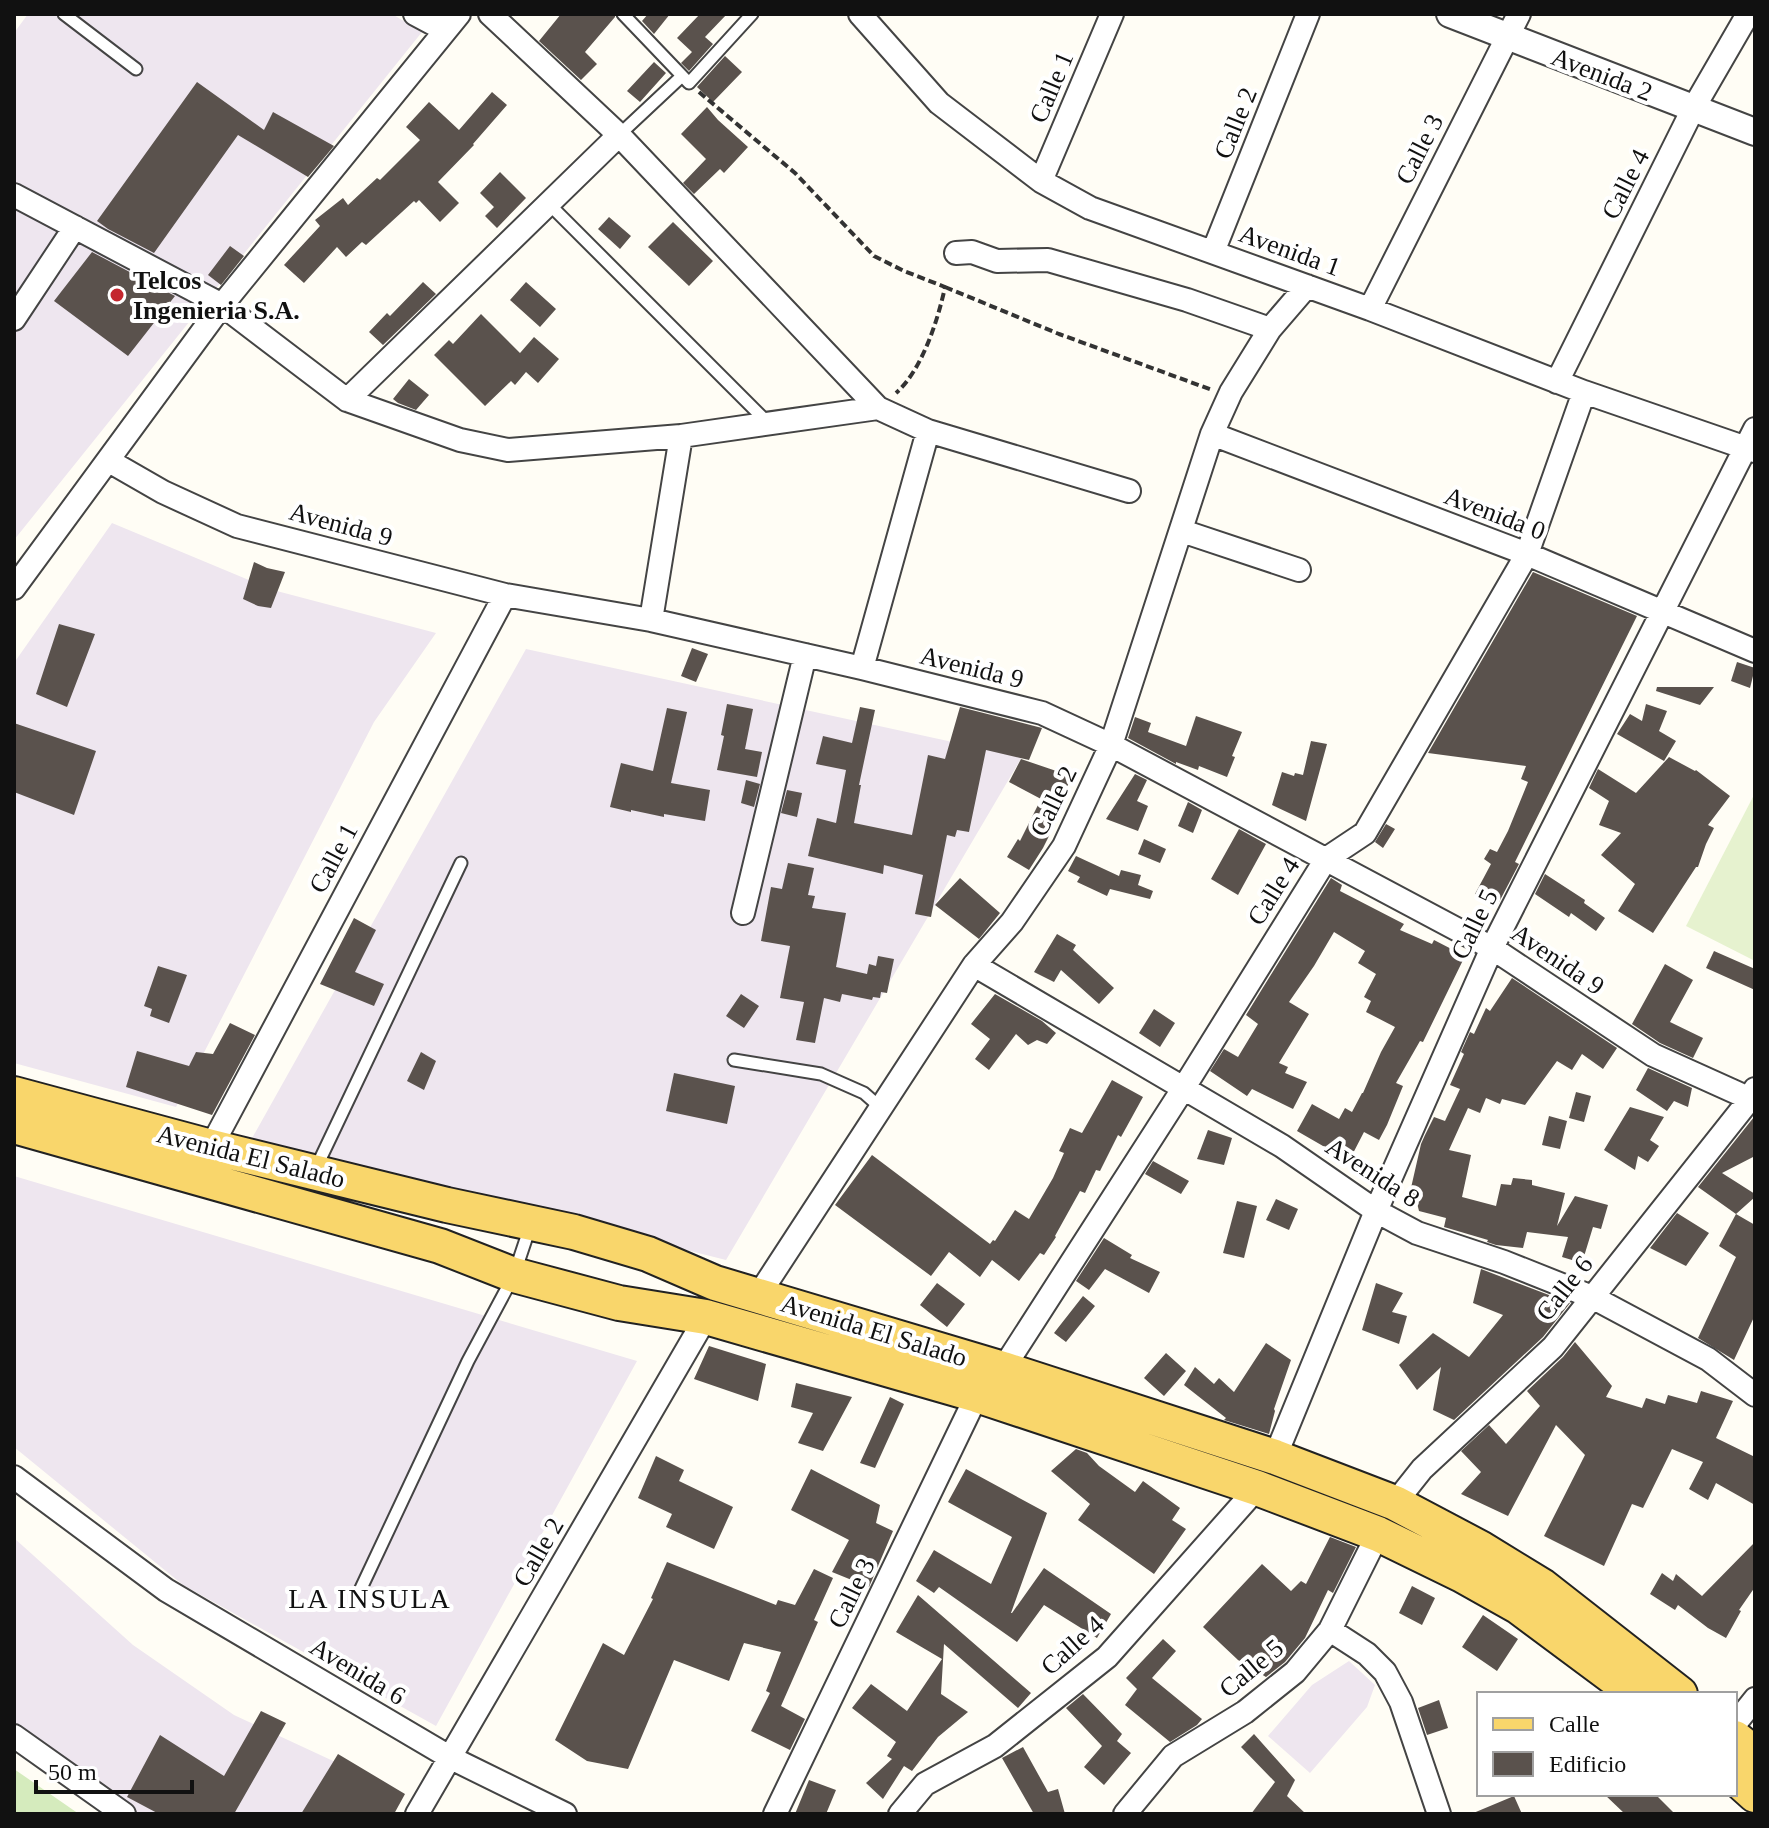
<svg xmlns="http://www.w3.org/2000/svg" width="1769" height="1828" viewBox="0 0 1769 1828" font-family="'Times New Roman',serif">
	<style>
		.industrial { fill: #eee6ef }
		.green { fill: #d5ebbd }
		.pitch { fill: #e6f2cf }
		.building { fill: #5a524d }
		.lines { fill: none; stroke-linecap: round; stroke-linejoin: round }
		.service-casing { stroke: #444; stroke-width: 15 }
		.minor-casing { stroke: #444; stroke-width: 26 }
		.tertiary-casing { stroke: #444; stroke-width: 30 }
		.primary-casing { stroke: #222; stroke-width: 38 }
		.path { stroke: #333; stroke-width: 4; stroke-dasharray: 8 4; stroke-linecap: butt }
		.service { stroke: #fff; stroke-width: 11 }
		.minor { stroke: #fff; stroke-width: 22 }
		.tertiary { stroke: #fff; stroke-width: 26 }
		.primary { stroke: #f9d66b; stroke-width: 34 }
		.poi-dot { fill: #c4262e; stroke: #fff; stroke-width: 3 }
		.labels { text-anchor: middle; stroke-width: 8; stroke-linejoin: round; paint-order: stroke }
		.street-label { font-size: 26px; fill: #111; stroke: #fff }
		.poi-label { font-size: 26px; font-weight: bold; fill: #111; stroke: #fff; text-anchor: start }
		.neighbourhood-label { font-size: 28px; letter-spacing: 2px; fill: #111; stroke: #fff }
	</style>
	<rect width="100%" height="100%" fill="#fffdf5"/>
	<path class="industrial" d="M28 14H392L422 32 14 540V33Z
		M112 523 273 590 436 633 374 722 176 1107 14 1063V663Z
		M526 649 1022 757 726 1260 251 1140Z
		M14 1176 637 1361 436 1726 183 1585 14 1447Z
		M14 1538 133 1645 234 1715 400 1792 384 1814H133L14 1727Z
		M1349 1661 1375 1685 1367 1707 1310 1773 1268 1736 1312 1685Z"/>
	<path class="green" d="M14 1769 79 1814H14Z"/>
	<path class="pitch" d="M1755 793V961L1686 926Z"/>
	<path class="building" d="M561 14H615V17L585 52 597 64 581 80 539 41Z
		M648 14H670L654 34 642 21Z
		M700 14H727L705 37 713 44 689 71 681 63 692 52 677 38Z
		M725 56 742 72 713 102 697 87Z
		M654 62 666 73 640 102 627 91Z
		M197 82 264 130 273 112 334 146 308 177 238 135 154 253 108 229 97 221Z
		M492 92 507 105 473 144 474 145 438 182 459 203 440 222 419 200 416 203 414 201 366 245 362 242 346 257 337 247 304 283 284 265 320 226 315 220 343 198 348 205 377 178 380 180 420 140 406 127 429 102 459 130Z
		M707 107 718 120 748 147 724 173 720 169 694 194 683 183 706 159 681 134Z
		M500 172 526 198 497 228 485 216 494 207 480 193Z
		M609 217 631 236 620 249 598 229Z
		M673 222 713 261 689 286 648 247Z
		M230 246 244 256 221 285 208 275Z
		M92 252 175 296 128 356 54 301Z
		M423 282 436 294 383 345 369 332 387 313 390 316Z
		M526 282 556 309 540 327 510 300Z
		M481 314 520 353 534 337 559 359 538 383 526 372 515 385 511 381 485 406 434 355 449 340 453 344Z
		M409 379 429 395 416 410 398 403 393 399Z
		M254 562 267 568 285 572 271 608 258 606 243 599Z
		M1533 572 1637 616 1515 862 1519 864 1498 904 1475 894 1491 864 1484 859 1490 849 1497 852 1508 831 1528 782 1521 779 1526 766 1428 753Z
		M59 624 95 634 67 707 36 694Z
		M692 648 708 654 696 682 681 676Z
		M1737 662 1755 668 1750 688 1731 681Z
		M1657 687H1714L1700 705 1656 691Z
		M727 704 753 709 745 749 762 752 757 777 717 770 724 736 721 735Z
		M1646 704 1667 711 1659 731 1676 741 1664 761 1617 734 1630 714 1642 721Z
		M860 707 875 710 859 785H861L854 823 912 835 928 755 945 759 960 707 1042 728 1029 760 986 750 969 832 957 830 955 837 947 835 931 917 915 914 923 875 884 865 883 874 808 856 817 818 836 823 846 770 816 764 823 736 852 743Z
		M667 708 687 712 671 783 710 790 705 821 664 814V817L631 810V812L610 807 621 763 653 771Z
		M1196 716 1242 732 1232 756 1235 757 1227 777 1199 766 1198 770 1176 762V764L1128 738 1135 717 1151 723 1148 732 1186 746Z
		M14 723 96 751 74 815 14 792Z
		M1311 741 1327 744 1306 821 1272 805 1282 772 1294 776 1295 773 1303 775Z
		M1669 757 1695 771 1696 770 1730 796 1708 825 1714 828 1706 844 1698 867H1696L1653 933 1618 911 1635 884 1601 855 1621 833 1599 825 1609 801 1589 788 1598 769 1636 793Z
		M1021 759 1071 776 1055 824 1043 848 1029 870 1007 857 1018 839 1020 841 1041 799 1009 782Z
		M1135 774 1147 780 1137 801 1148 806 1138 831 1106 819Z
		M746 780 760 784 754 807 741 803Z
		M787 790 802 793 797 817 781 813Z
		M1188 802 1202 810 1193 833 1178 826Z
		M1386 824 1395 829 1383 848 1375 842Z
		M1239 829 1266 844 1238 895 1211 879Z
		M1144 839 1166 849 1160 863 1138 854Z
		M1076 856 1119 876 1121 870 1141 875 1138 885 1153 891 1150 899 1110 889 1107 896 1077 882 1080 877 1068 871Z
		M788 863 814 868 808 895 815 896 812 908 846 913 836 967 867 974 869 964 876 966 878 956 894 959 887 993 881 992 880 998 873 997 872 1000 842 994 840 1002 824 998 815 1043 796 1040 804 1002 780 998 790 946 761 941 771 887 782 889Z
		M1545 874 1585 900 1584 903 1605 918 1596 931 1571 913 1569 917 1535 894Z
		M960 878 1000 913 979 939 935 905Z
		M1331 878 1342 885 1340 891 1404 924 1400 930 1432 944 1434 940 1465 956 1423 1042 1420 1041 1396 1083 1403 1086 1387 1125 1379 1140 1364 1132 1349 1161 1297 1131 1312 1104 1339 1119 1345 1108 1352 1112 1362 1093H1363L1381 1052 1395 1027 1366 1012 1371 1001 1364 997 1376 974 1358 963 1365 951 1334 932 1314 966 1289 1002 1309 1014 1279 1063 1288 1067 1285 1073 1307 1082 1293 1109 1252 1089 1247 1096 1210 1071 1224 1049 1238 1057 1258 1024 1246 1015Z
		M354 918 376 930 355 972 384 984 374 1006 320 984Z
		M1057 934 1076 945 1073 950 1114 988 1099 1004 1061 970 1054 982 1034 972Z
		M1714 951 1755 969V990L1706 968Z
		M1665 964 1693 980 1670 1022 1703 1038 1693 1058 1660 1043 1632 1024Z
		M158 966 187 975 169 1023 150 1016 152 1009 144 1006Z
		M1512 978 1617 1048 1603 1069 1582 1054 1572 1070 1557 1061 1525 1105 1502 1099 1500 1104 1486 1098 1480 1113 1468 1108 1449 1150 1471 1155 1462 1197 1496 1206 1501 1184 1511 1185 1513 1178 1532 1180V1185L1565 1193 1557 1226 1575 1196 1608 1205 1601 1229 1593 1227 1582 1263 1562 1257 1568 1237 1527 1232 1523 1248 1496 1245 1487 1242 1488 1240 1444 1227 1446 1218 1419 1211 1417 1203 1408 1201 1421 1144 1425 1135 1434 1117 1445 1121 1460 1089 1450 1085 1464 1054 1461 1052 1470 1032 1474 1034 1486 1008 1490 1011Z
		M741 994 759 1006 744 1028 726 1016Z
		M995 994 1042 1021 1056 1033 1047 1044 1037 1040 1028 1045 1016 1034 989 1070 975 1059 990 1039 971 1024Z
		M1154 1009 1175 1023 1160 1047 1139 1033Z
		M230 1023 255 1035 212 1115 126 1087 137 1051 189 1066 196 1052 213 1054Z
		M421 1052 436 1061 424 1090 407 1081Z
		M1648 1068 1692 1088 1688 1107 1674 1101 1667 1111 1636 1090Z
		M674 1073 735 1086 727 1124 666 1111Z
		M1112 1080 1143 1097 1121 1137 1118 1135 1100 1171 1096 1170 1085 1193 1080 1191 1055 1236 1056 1237 1044 1255 1040 1253 1019 1281 992 1260 980 1277 949 1252 931 1276 835 1205 872 1155 990 1244 993 1240 995 1241 1015 1210 1029 1219 1053 1178 1064 1153 1059 1151 1070 1128 1082 1133Z
		M1576 1092 1591 1096 1584 1122 1569 1118Z
		M1630 1107 1664 1117 1650 1140 1659 1146 1648 1162 1638 1156 1635 1170 1604 1150Z
		M1549 1116 1567 1121 1560 1149 1542 1145Z
		M1754 1117 1755 1156 1722 1173 1755 1194V1197L1736 1214 1698 1187Z
		M1208 1130 1232 1138 1224 1165 1197 1159Z
		M1153 1161 1189 1181 1181 1194 1145 1174Z
		M1276 1199 1298 1209 1289 1230 1266 1220Z
		M1237 1201 1257 1206 1244 1258 1223 1253Z
		M1677 1213 1709 1233 1686 1266 1650 1248Z
		M1736 1214 1755 1225V1315L1734 1360 1698 1338 1736 1257 1719 1246Z
		M1104 1238 1132 1255 1130 1258 1160 1272 1149 1293 1105 1269 1089 1290 1076 1281Z
		M1481 1269 1570 1303 1543 1337 1454 1420 1433 1410 1441 1367 1417 1390 1399 1365 1433 1333 1469 1357 1503 1315 1473 1303Z
		M937 1283 965 1304 947 1327 920 1305Z
		M1376 1283 1403 1293 1392 1312 1407 1316 1399 1344 1362 1330Z
		M1083 1296 1095 1306 1066 1342 1054 1333Z
		M1575 1342 1612 1386 1606 1397 1642 1408 1646 1398 1665 1404 1668 1395 1697 1403 1701 1391 1733 1401 1716 1438 1755 1457V1505L1716 1483 1708 1500 1689 1489 1703 1462 1672 1449 1643 1508 1632 1504 1604 1566 1544 1536 1585 1455 1556 1425 1508 1516 1461 1494 1481 1472 1461 1451 1489 1425 1506 1444 1540 1406 1527 1391 1563 1357Z
		M1266 1343 1291 1360 1274 1409 1275 1411 1269 1434 1224 1420 1226 1418 1184 1385 1195 1367 1214 1384 1219 1378 1234 1392Z
		M709 1346 766 1364 758 1401 694 1379Z
		M1166 1353 1186 1371 1164 1396 1144 1378Z
		M796 1383 852 1397 823 1451 798 1443 813 1413 791 1407Z
		M890 1397 904 1404 875 1468 860 1463Z
		M1076 1449 1087 1453 1099 1466 1135 1492 1143 1481 1180 1508 1172 1520 1186 1529 1154 1574 1078 1520 1090 1504 1051 1471Z
		M656 1456 684 1470 679 1481 733 1507 714 1549 666 1527 672 1514 638 1498Z
		M811 1469 880 1505 876 1523 893 1531 869 1587 832 1572 849 1540 791 1510Z
		M966 1469 1047 1513 1011 1613H1012L1044 1568 1111 1614 1097 1638 1044 1605 1017 1642 939 1587 934 1593 916 1581 934 1550 991 1584 1012 1537 948 1502Z
		M1330 1537 1356 1547 1333 1593 1328 1590 1305 1638 1285 1662 1266 1677 1238 1660 1203 1627 1262 1564 1291 1591 1301 1581 1306 1584Z
		M1755 1542V1587L1739 1610 1741 1611 1726 1638 1708 1628 1678 1605 1675 1610 1650 1594 1662 1573 1673 1581 1676 1574 1702 1596Z
		M667 1562 776 1605 778 1600 795 1605 814 1569 833 1578 814 1620 818 1622 781 1706 805 1719 790 1750 751 1731 770 1693 766 1691 781 1652 744 1643 729 1681 674 1660 628 1769 587 1761 555 1740 603 1643 624 1655 653 1599 651 1598Z
		M1412 1586 1435 1598 1422 1625 1399 1613Z
		M918 1595 1031 1693 1018 1708 944 1644 941 1694 968 1712 938 1737 912 1771 904 1766 883 1799 866 1783 892 1759 887 1756 896 1742 852 1708 871 1684 907 1711 942 1659 896 1632Z
		M1483 1615 1518 1639 1497 1671 1462 1647Z
		M1163 1639 1176 1651 1152 1678 1202 1719 1197 1725 1170 1742 1125 1705 1137 1689 1126 1678Z
		M1083 1694 1122 1734 1117 1741 1131 1753 1104 1785 1084 1767 1102 1746 1066 1708Z
		M1439 1700 1448 1728 1427 1735 1418 1708Z
		M261 1711 286 1723 234 1814H159L127 1797 160 1735 224 1776Z
		M1254 1734 1295 1780 1287 1796 1306 1814H1251L1275 1782 1241 1747Z
		M1023 1747 1048 1792 1058 1789 1065 1814H1034L1002 1758Z
		M338 1754 405 1794 394 1814H301Z
		M809 1780 836 1790 826 1814H795Z
		M1604 1794H1655L1675 1814H1625Z
		M1514 1796 1522 1814H1471Z"/>
	<g class="lines">
		<defs>
			<path id="service" d="M64 14 136 69
				M623 14 689 83 752 14
				M619 135 682 76
				M549 204 768 423
				M734 1060 821 1074 864 1093 881 1108
				M315 1170 461 863
				M356 1599 468 1361 514 1275 530 1227"/>
			<path id="minor" d="M415 14 445 30
				M490 14 619 135 878 408 928 431 1129 491
				M860 14 939 103 1041 181 1090 208 1370 309 1584 392 1755 451
				M1041 181 1112 14
				M14 195 222 305 347 400 460 440 508 450 681 436 878 408
				M1213 252 1308 14
				M956 253 972 252 997 261 1048 260 1187 300 1270 329
				M1370 309 1519 14
				M14 319 75 227
				M1557 382 1693 109 1748 14
				M347 400 619 135
				M1212 434 1527 554 1755 651
				M109 461 163 492 237 526 505 595 651 620 862 668 1042 713 1111 745 1492 948 1653 1055 1755 1101
				M1182 531 1299 570
				M14 588 222 305 459 14
				M651 620 681 436
				M862 668 928 431
				M743 913 805 655
				M974 965 1282 1146 1376 1211 1417 1233 1504 1262 1592 1297 1708 1359 1755 1395
				M211 1147 505 595
				M758 1296 974 965 1012 922 1064 846 1111 745 1212 434 1231 392 1270 329 1307 286
				M1003 1369 1183 1089 1326 859 1365 833 1527 554 1584 392
				M1275 1457 1376 1211 1492 948 1755 429
				M14 1477 166 1590 451 1758 565 1814
				M1395 1503 1422 1469 1553 1347 1750 1099 1755 1089
				M1330 1630 1367 1654 1385 1672 1401 1702 1439 1814
				M1735 1724 1755 1699
				M14 1736 124 1814
				M417 1814 706 1317
				M775 1814 977 1395
				M900 1814 925 1784 995 1746 1107 1657 1257 1488
				M1125 1814 1173 1756 1245 1712 1295 1672 1330 1630 1378 1534"/>
			<path id="tertiary" d="M1450 14 1755 132"/>
			<path id="primary" d="M14 1094 211 1147 447 1205 574 1232 648 1254 715 1283 1003 1369 1275 1457 1395 1503 1480 1548 1542 1586 1680 1694
				M14 1126 440 1246 514 1275 619 1303 706 1317 977 1395 1257 1488 1378 1534 1462 1575 1519 1607 1636 1694
				M1735 1738 1755 1754
				M1735 1777 1755 1795"/>
		</defs>
		<use href="#service" class="service-casing"/>
		<use href="#minor" class="minor-casing"/>
		<use href="#tertiary" class="tertiary-casing"/>
		<use href="#primary" class="primary-casing"/>
		<path class="path" d="M699 92 795 173 874 256 904 271 945 287C938 320 922 370 896 393
			M945 287 1059 334 1212 390"/>
		<use href="#service" class="service"/>
		<use href="#minor" class="minor"/>
		<use href="#tertiary" class="tertiary"/>
		<use href="#primary" class="primary"/>
	</g>
	<circle class="poi-dot" cx="117" cy="295" r="8"/>
	<g class="labels">
		<g class="street-label">
			<text transform="translate(1602 74) rotate(21)" y="9">Avenida 2</text>
			<text transform="translate(1051 87) rotate(-67)" y="9">Calle 1</text>
			<text transform="translate(1235 123) rotate(-68)" y="9">Calle 2</text>
			<text transform="translate(1419 149) rotate(-63)" y="9">Calle 3</text>
			<text transform="translate(1625 184) rotate(-63)" y="9">Calle 4</text>
			<text transform="translate(1290 250) rotate(20)" y="9">Avenida 1</text>
			<text transform="translate(1495 513) rotate(21)" y="9">Avenida 0</text>
			<text transform="translate(341 524) rotate(15)" y="9">Avenida 9</text>
			<text transform="translate(972 667) rotate(14)" y="9">Avenida 9</text>
			<text transform="translate(1053 801) rotate(-64)" y="9">Calle 2</text>
			<text transform="translate(333 858) rotate(-62)" y="9">Calle 1</text>
			<text transform="translate(1273 891) rotate(-58)" y="9">Calle 4</text>
			<text transform="translate(1474 924) rotate(-64)" y="9">Calle 5</text>
			<text transform="translate(1558 959) rotate(34)" y="9">Avenida 9</text>
			<text transform="translate(251 1156) rotate(14)" y="9">Avenida El Salado</text>
			<text transform="translate(1373 1172) rotate(33)" y="9">Avenida 8</text>
			<text transform="translate(1564 1288) rotate(-52)" y="9">Calle 6</text>
			<text transform="translate(874 1330) rotate(17)" y="9">Avenida El Salado</text>
			<text transform="translate(538 1552) rotate(-60)" y="9">Calle 2</text>
			<text transform="translate(851 1593) rotate(-64)" y="9">Calle 3</text>
			<text transform="translate(1072 1645) rotate(-42)" y="9">Calle 4</text>
			<text transform="translate(1251 1668) rotate(-40)" y="9">Calle 5</text>
			<text transform="translate(358 1671) rotate(31)" y="9">Avenida 6</text>
		</g>
		<g class="poi-label">
			<text x="133" y="289">Telcos<tspan x="133" dy="30">Ingenieria S.A.</tspan></text>
		</g>
		<g class="neighbourhood-label">
			<text x="370" y="1608">LA INSULA</text>
		</g>
	</g>
	<rect width="1769" height="1828" fill="none" stroke="#111111" stroke-width="32"/>
	<rect x="1477" y="1692" width="260" height="104" fill="#ffffff" stroke="#a0a0a0" stroke-width="2"/>
	<rect x="1493" y="1718" width="40" height="12" fill="#f9d66b" stroke="#a0a0a0" stroke-width="2"/>
	<text x="1549" y="1732" font-size="24" fill="#111111">Calle</text>
	<rect x="1493" y="1752" width="40" height="24" fill="#5a524d" stroke="#a0a0a0" stroke-width="2"/>
	<text x="1549" y="1772" font-size="24" fill="#111111">Edificio</text>
	<path d="M36 1780v12h156v-12" fill="none" stroke="#111111" stroke-width="4"/>
	<text x="48" y="1780" font-size="24" fill="#111111" stroke="#ffffff" stroke-width="6" paint-order="stroke">50 m</text>
</svg>
